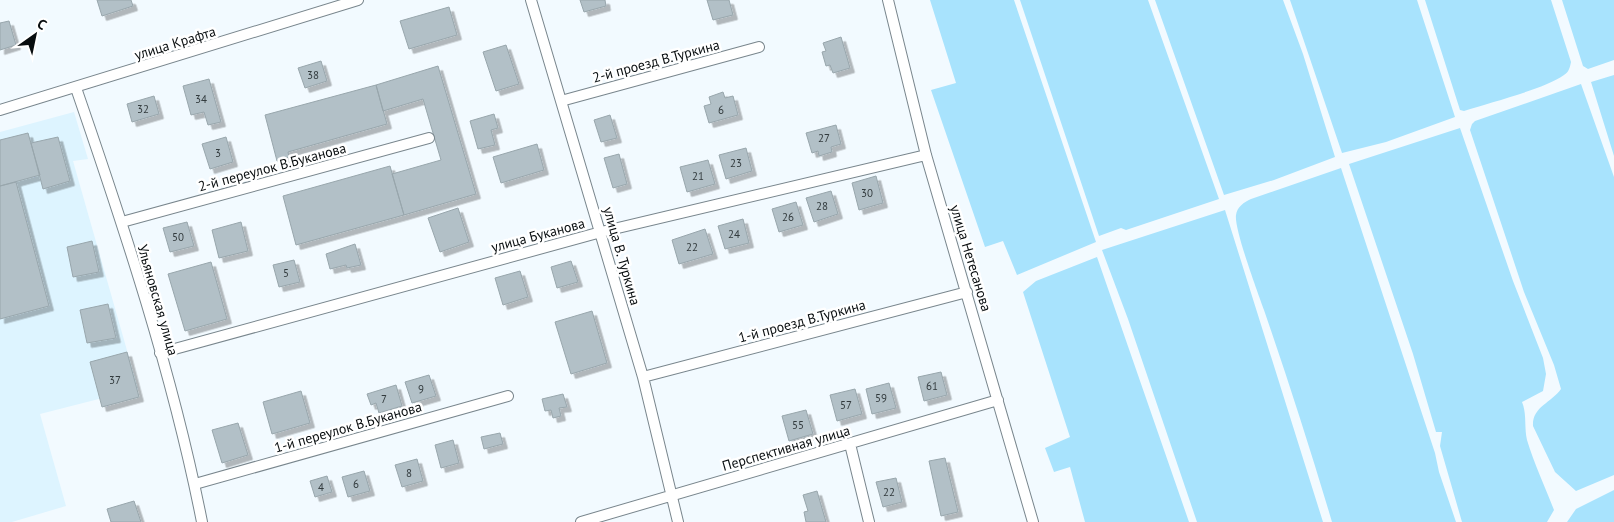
<svg xmlns="http://www.w3.org/2000/svg" width="1614" height="522" viewBox="0 0 1614 522" font-family="'PT Sans',sans-serif">
	<style>
		.built { fill: #ddf4ff }
		.green { fill: #a8e3fd }
		.building { fill: #b2c0c7; stroke: #98a6ac; filter: url(#shadow) }
		.lines { fill: none; stroke-linecap: round; stroke-linejoin: round }
		.minor-casing { stroke: #79868d; stroke-width: 12 }
		.minor { stroke: #fff; stroke-width: 10 }
		.labels { text-anchor: middle; stroke-width: 5; stroke-linejoin: round; paint-order: stroke }
		.number-label { font-size: 11px; fill: #323a3d }
		.street-label { font-size: 14px; fill: #080d0f; stroke: #fff }
	</style>
	<defs>
		<filter id="shadow"><feDropShadow dx="4.5" dy="4.5" stdDeviation="0" flood-color="#0004"/></filter>
	</defs>
	<rect width="100%" height="100%" fill="#f2faff"/>
	<path class="built" d="M74 112 88 159 73 161 138 389 40 414 66 506 12 522H0V132Z"/>
	<path class="green" d="M930 0H1014L1096 242 1017 275 1003 241 985 247 931 90 956 83Z
		M1020 0H1148L1219 199 1126 230 1121 228 1099 236Z
		M1155 0H1283L1303 54 1335 157 1274 180 1224 195Z
		M1290 0H1417L1455 117 1386 142 1342 153Z
		M1425 0H1551L1571 62C1570 67 1569 72 1564 75 1542 90 1491 102 1464 111L1460 110Z
		M1562 0H1614V60L1588 69 1583 66Z
		M1614 75V156L1591 82Z
		M1581 84 1614 177V475L1576 491 1555 472 1533 426C1532 407 1551 403 1561 389L1554 365 1524 292 1470 130 1472 124 1475 121Z
		M1460 128 1513 281 1543 358 1546 374 1543 391 1522 402C1527 414 1524 426 1527 440 1534 463 1545 487 1554 510L1547 522H1462L1440 446 1442 432H1436L1413 354 1349 164Z
		M1341 168 1435 453 1439 472 1456 522H1332C1311 451 1288 380 1264 310 1258 293 1234 229 1236 215 1237 207 1244 202 1251 199Z
		M1225 210 1323 522H1197L1128 319 1102 250Z
		M1097 257 1189 522H1085L1070 467 1054 472 1045 448 1070 437 1023 292 1036 281Z
		M1614 490V522H1567L1576 509Z"/>
	<path class="building" d="M97 0H131L133 6 102 16Z
		M580 0H605L606 6 584 12Z
		M707 0H729L733 15 713 20Z
		M449 7 457 35 409 49 400 21Z
		M9 21 16 45 0 50V23Z
		M841 37 850 68 833 73 830 65 826 66 822 52 826 51 823 43Z
		M506 45 519 84 496 91 483 52Z
		M321 61 327 81 305 88 298 68Z
		M438 66 476 194 404 215 392 174 441 160 423 99 383 111 376 85Z
		M209 79 221 122 208 125 204 112 191 115 183 86Z
		M376 85 387 124 288 152 289 157 277 161 265 115Z
		M723 92 725 98 733 96 738 115 709 123 704 106 711 104 709 97Z
		M154 96 159 114 132 122 127 104Z
		M494 114 498 128 491 130 495 145 478 149 470 121Z
		M610 115 617 138 601 142 594 120Z
		M836 125 841 144 831 147 832 152 819 156 818 151 812 153 806 133Z
		M28 133 40 175 0 186V140Z
		M58 137 70 181 43 189 31 143Z
		M226 137 233 162 210 169 202 144Z
		M537 144 544 170 501 183 493 157Z
		M746 148 752 171 726 179 719 155Z
		M619 154 627 184 613 188 604 158Z
		M708 160 715 184 687 192 680 167Z
		M390 166 404 215 296 245 283 196Z
		M876 176 883 203 859 210 852 183Z
		M16 182 49 306 0 319V186Z
		M831 191 838 214 814 222 806 198Z
		M796 202 803 225 779 232 772 209Z
		M458 208 469 242 440 252 428 218Z
		M743 219 749 243 725 249 718 226Z
		M187 222 194 246 170 252 163 228Z
		M241 222 248 251 219 258 212 230Z
		M705 229 713 254 679 264 672 240Z
		M92 241 99 272 73 277 67 247Z
		M355 244 361 265 347 268 346 265 330 269 326 254Z
		M294 260 300 282 279 287 273 265Z
		M571 261 578 282 557 288 551 267Z
		M211 262 227 319 185 331 168 274Z
		M520 271 528 297 503 305 495 278Z
		M108 304 116 338 87 343 80 310Z
		M592 311 607 363 571 374 555 322Z
		M127 352 139 397 102 407 90 362Z
		M941 372 947 395 924 401 918 377Z
		M429 375 436 396 412 403 405 382Z
		M889 383 896 408 872 414 866 389Z
		M396 385 402 406 379 413 376 403 371 405 367 394Z
		M855 389 862 414 837 421 830 395Z
		M301 391 310 423 272 434 263 402Z
		M563 394 567 407 559 408 561 416 553 418 551 410 545 411 542 399Z
		M806 410 813 434 789 441 782 416Z
		M238 423 248 455 222 463 212 430Z
		M500 433 503 444 484 449 481 437Z
		M453 440 459 463 441 468 435 445Z
		M945 458 958 512 941 516 929 461Z
		M417 459 423 481 402 487 395 465Z
		M364 471 370 491 348 497 342 477Z
		M327 476 332 492 315 497 310 481Z
		M896 478 902 502 883 507 876 482Z
		M817 491 826 522H806L804 512 808 511 803 495Z
		M134 501 141 522H111L107 509Z"/>
	<g class="lines">
		<defs>
			<path id="minor" d="M531 0 643 377 678 522
				M888 0 926 155 1033 522
				M76 88C125 230 173 375 202 522
				M561 101 759 47
				M0 110 358 0
				M122 222 429 138
				M160 353 601 232 926 155
				M643 377 967 292
				M850 444 869 522
				M195 484 508 396
				M581 522 998 400"/>
		</defs>
		<use href="#minor" class="minor-casing"/>
		<use href="#minor" class="minor"/>
	</g>
	<g class="labels">
		<g class="number-label">
			<text x="313" y="79">38</text>
			<text x="201" y="103">34</text>
			<text x="143" y="113">32</text>
			<text x="721" y="114">6</text>
			<text x="824" y="142">27</text>
			<text x="218" y="157">3</text>
			<text x="736" y="167">23</text>
			<text x="698" y="180">21</text>
			<text x="867" y="197">30</text>
			<text x="822" y="210">28</text>
			<text x="788" y="221">26</text>
			<text x="734" y="238">24</text>
			<text x="178" y="241">50</text>
			<text x="692" y="251">22</text>
			<text x="286" y="277">5</text>
			<text x="115" y="384">37</text>
			<text x="932" y="390">61</text>
			<text x="421" y="393">9</text>
			<text x="881" y="402">59</text>
			<text x="384" y="403">7</text>
			<text x="846" y="409">57</text>
			<text x="798" y="429">55</text>
			<text x="409" y="477">8</text>
			<text x="356" y="488">6</text>
			<text x="321" y="491">4</text>
			<text x="889" y="496">22</text>
		</g>
		<g class="street-label">
			<text transform="translate(175 43) rotate(-17)" y="5">улица Крафта</text>
			<text transform="translate(656 61) rotate(-15)" y="5">2-й проезд В.Туркина</text>
			<text transform="translate(272 167) rotate(-15)" y="5">2-й переулок В.Буканова</text>
			<text transform="translate(538 235) rotate(-15)" y="5">улица Буканова</text>
			<text transform="translate(622 256) rotate(74)" y="5">улица В. Туркина</text>
			<text transform="translate(971 258) rotate(73)" y="5">улица Нетесанова</text>
			<text transform="translate(158 300) rotate(74)" y="5">Ульяновская улица</text>
			<text transform="translate(802 321) rotate(-15)" y="5">1-й проезд В.Туркина</text>
			<text transform="translate(348 427) rotate(-16)" y="5">1-й переулок В.Буканова</text>
			<text transform="translate(786 448) rotate(-16)" y="5">Перспективная улица</text>
		</g>
	</g>
	<g transform="translate(35 35) rotate(33)" stroke="#ffffff" stroke-width="4" paint-order="stroke">
	<path d="M0-4L9 19L0 12L-9 19Z" fill="#080d0f"/>
	<text y="-8" font-size="14" font-weight="bold" text-anchor="middle" fill="#080d0f">С</text>
	</g>
</svg>
